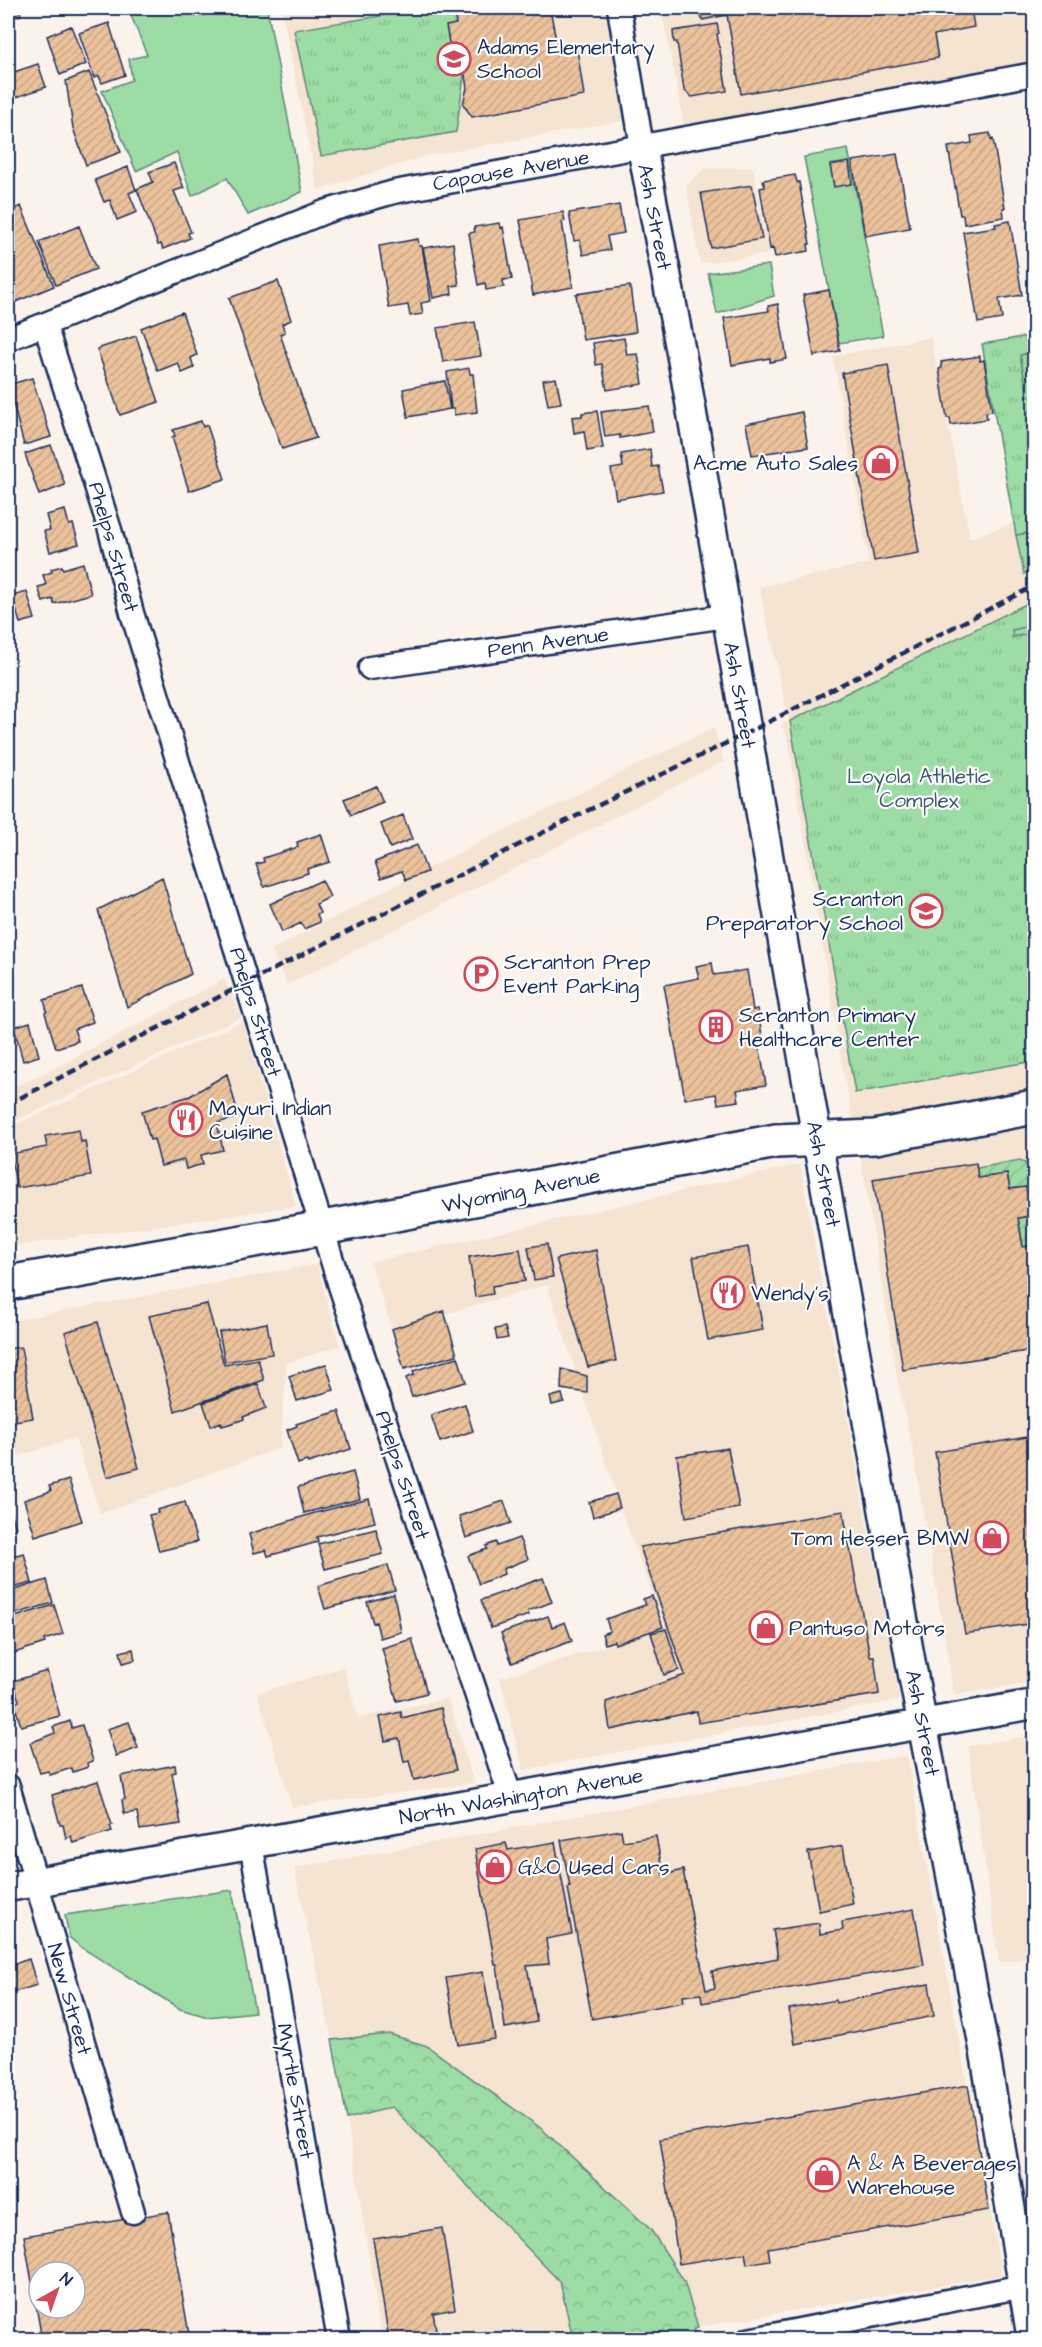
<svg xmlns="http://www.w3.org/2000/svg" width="1042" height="2347" viewBox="0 0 1042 2347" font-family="'Architects Daughter',sans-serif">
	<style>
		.built { fill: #f6e4d3 }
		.grass { fill: #9ddca4; stroke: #5c8681; stroke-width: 1.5 }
		.forest { fill: url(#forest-crowns); stroke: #5c8681; stroke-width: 1.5 }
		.park { fill: url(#park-tufts); stroke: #5c8681; stroke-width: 1.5 }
		.garden { fill: url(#garden-furrows); stroke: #5c8681; stroke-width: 1.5 }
		.building { fill: url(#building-hatch); stroke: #1b2f5e; stroke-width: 1.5; fill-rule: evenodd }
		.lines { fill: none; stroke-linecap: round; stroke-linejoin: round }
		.minor-casing { stroke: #1b2f5e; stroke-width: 27 }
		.tertiary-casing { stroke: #1b2f5e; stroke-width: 33 }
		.secondary-casing { stroke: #1b2f5e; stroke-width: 38 }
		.minor { stroke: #fff; stroke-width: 22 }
		.tertiary { stroke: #fff; stroke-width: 28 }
		.secondary { stroke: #fff; stroke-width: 33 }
		.rail { stroke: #1b2f5e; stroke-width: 4.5; stroke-dasharray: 9 4.5; stroke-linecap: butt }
		.labels { text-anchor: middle; stroke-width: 4.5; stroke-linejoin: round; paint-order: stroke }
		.poi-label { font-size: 21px; fill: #1b2f5e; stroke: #fff; text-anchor: start }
		.street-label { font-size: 21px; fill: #1b2f5e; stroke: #fff }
		.park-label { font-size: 21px; fill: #3c5a70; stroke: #fff }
	</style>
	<defs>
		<pattern id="forest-crowns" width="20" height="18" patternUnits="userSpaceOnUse" patternTransform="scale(1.5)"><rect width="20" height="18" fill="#9ddca4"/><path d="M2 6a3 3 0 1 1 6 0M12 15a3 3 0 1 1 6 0" fill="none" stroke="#87bd90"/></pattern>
		<pattern id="park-tufts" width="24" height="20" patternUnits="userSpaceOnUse" patternTransform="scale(1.5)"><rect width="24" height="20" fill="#9ddca4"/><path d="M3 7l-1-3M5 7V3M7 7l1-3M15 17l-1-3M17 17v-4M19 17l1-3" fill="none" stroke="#87bd90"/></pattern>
		<pattern id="garden-furrows" width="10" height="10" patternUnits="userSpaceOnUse" patternTransform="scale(1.5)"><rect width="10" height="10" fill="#9ddca4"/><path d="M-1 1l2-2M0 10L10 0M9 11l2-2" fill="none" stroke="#87bd90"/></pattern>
		<pattern id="building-hatch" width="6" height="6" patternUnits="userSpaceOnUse" patternTransform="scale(1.5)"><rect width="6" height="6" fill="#ebc29b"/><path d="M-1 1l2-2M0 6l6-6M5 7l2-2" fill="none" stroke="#c9a788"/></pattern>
	</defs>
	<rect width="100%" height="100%" fill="#fbf3eb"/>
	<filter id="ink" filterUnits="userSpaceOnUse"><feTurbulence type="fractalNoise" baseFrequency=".0167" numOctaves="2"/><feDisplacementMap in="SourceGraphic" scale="12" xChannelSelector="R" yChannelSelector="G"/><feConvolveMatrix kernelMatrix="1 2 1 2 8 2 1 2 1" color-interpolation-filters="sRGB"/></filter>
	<g filter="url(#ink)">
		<path class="built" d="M281 8H608L628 120 426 156 318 190Z
			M661 8H1034V62L684 125Z
			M753 167 769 254 700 264 686 186 703 169Z
			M931 337 970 538 1014 523 1024 574 1034 569V1682L954 1695 913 1451 898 1383 864 1177 845 1082 788 740 781 724 789 721 759 587 869 563 833 356Z
			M714 727 724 761 287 985 271 950 434 865Z
			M224 979 242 1017 8 1124V1089L51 1070Z
			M243 1021 296 1206 8 1247V1128Z
			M800 1164 900 1700 523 1770 500 1678 666 1628 632 1541 547 1285 392 1329 370 1262Z
			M317 1264 340 1346 287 1363 280 1448 100 1514 75 1438 8 1460V1321Z
			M344 1667 358 1718 448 1698 474 1783 292 1807 257 1693Z
			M1034 1735V1957L999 1963 968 1746Z
			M907 1755 1002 2275 698 2327 684 2281 389 2034 332 2040 294 1868Z
			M392 2106 560 2282 573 2339H382L347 2119Z"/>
		<path class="grass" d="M128 8H267L302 192 248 215 227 178 192 196 177 152 136 171 102 91 132 80 129 59 147 55Z
			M848 149 883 336 839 343 804 157Z
			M769 265 774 296 717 314 708 273Z
			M1034 352V396L1028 398 1020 355Z
			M1034 532V569L1024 574 1016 535Z
			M1034 625V633L1013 637 1011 630Z
			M232 1890 255 2012 208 2017 180 2009 82 1948 69 1937 65 1915Z"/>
		<path class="forest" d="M389 2034 427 2046 542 2129 651 2230 684 2281 698 2327 683 2339H573L560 2282 392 2107 347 2119 332 2040Z"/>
		<path class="park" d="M429 8H453L465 69 456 132 321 156 294 30Z
			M1034 335V352L1020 355 1028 397 1034 396V408L1030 410 1034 437V532L1016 535 982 344Z
			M1034 600V625L1012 630 1013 637 1034 633V1061L855 1093 790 721Z"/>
		<path class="garden" d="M1020 1160 1034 1169V1190L1027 1191 1026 1187 1010 1189 1007 1174 978 1178 977 1168Z
			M1034 1212V1245L1023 1247 1018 1218 1030 1216V1213Z"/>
		<path class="building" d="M8 8H19L21 15 8 19Z
			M453 8H550L558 52 577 49 584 96 472 117 463 104 467 88 460 46 450 48 446 26 456 24Z
			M700 8H971L974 27 934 35 938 58 741 94 727 15 702 20Z
			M109 23 125 75 102 83 99 76 94 78 79 33Z
			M717 24 719 33 717 34 727 91 692 97 684 90 677 42H674L673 31Z
			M71 26 86 64 60 75 47 36Z
			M38 64 46 87 8 100V74Z
			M89 72 121 152 86 165 73 128 66 81Z
			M990 133 991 140 993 139 1005 208H1003L1004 217 964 224 963 215H960L948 147 972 143 971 136Z
			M897 154 910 228 865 236 852 161Z
			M849 162 852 184 834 187 830 165Z
			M174 163 184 188 174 191 191 232 188 233 190 238 163 249 161 244 158 245 137 189 153 182 149 172Z
			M128 167 136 190 129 193 137 212 117 220 110 200 104 202 95 180Z
			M795 175 797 182H799L810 244H808L809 251 775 257 773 248 770 249 760 188 765 187 763 180Z
			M752 185 762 239 711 248 701 193Z
			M619 205 624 233 607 236 610 250 583 255 580 240 574 241 569 213Z
			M21 206 54 286 13 303 8 289V212Z
			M563 212 565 221 562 222 573 287 533 295 520 220Z
			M1010 221 1022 295 999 299 1002 319 978 323 963 232 996 227 995 224Z
			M499 223 500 228 503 227 512 279 503 280 504 287 486 290 485 283 478 285 469 233 475 232 474 227Z
			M79 226 96 269 56 285 39 242Z
			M418 239 419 246H422L431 301 421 303 423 314 410 316 408 305 389 308 379 246Z
			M453 243 459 285 451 286 452 294 433 298 423 248Z
			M278 281 291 320 282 324 285 332 280 334 316 438 282 449 229 298Z
			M630 286 636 332 583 340 576 294Z
			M8 289 13 303 8 306Z
			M829 290 840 351 814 356 803 295Z
			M778 304 787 359 770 362V358L732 365 724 318 769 311 768 306Z
			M182 312 197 355 191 358 194 368 182 373 178 363 158 371 141 328Z
			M475 322 481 356 443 362 437 328Z
			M136 336 159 402 120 415 97 349Z
			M624 338 627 355 638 354 643 384 607 390 602 364 596 365 593 343Z
			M980 356V361L984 360 992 411 986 412 987 419 951 425 950 418H947L939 369 942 368 941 362Z
			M888 365 919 553 874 561 842 373Z
			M469 368 470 374H473L477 412 454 415V409H451L447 372Z
			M32 378 51 437 24 445 8 385Z
			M556 378 561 403 548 405 543 380Z
			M445 381 450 409 408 417 403 389Z
			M649 406 653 432 620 438V435L605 437 601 412Z
			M597 411 603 448 587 451 584 431 574 433 572 417 582 416V413Z
			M802 412 808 447 752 455 746 424Z
			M201 421 203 427 207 425 225 479 189 491 172 437 175 436 173 430Z
			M51 445 65 485 39 495 25 454Z
			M650 449 652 467 658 466 663 491 616 499 611 469 623 467 621 454Z
			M65 510 69 525 73 524 79 544 50 552 44 531 50 530 46 515Z
			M83 563 91 594 54 604 53 599 43 602 38 587 46 585 43 575 52 572 51 569 62 566 63 569Z
			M27 592 35 619 20 623 12 596Z
			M376 786 383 802 351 815 344 799Z
			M403 815 412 839 390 848 381 824Z
			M321 834 330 862 307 869 308 873 264 887 256 864 264 862 263 858 298 847 297 842Z
			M417 845 427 872 406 880 402 871 381 878 375 862Z
			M162 877 191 974 127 1007 98 910Z
			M322 880 330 897 316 904 320 913 317 914 320 922 304 929 301 923 282 932 270 904Z
			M712 963 714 975 747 970 753 1010 758 1009 763 1043 759 1044 766 1085 737 1090 739 1101 718 1104 716 1094 685 1099 664 985 699 978 696 966Z
			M82 988 93 1022 74 1029 78 1041 56 1048 45 1013 47 1011 44 1000Z
			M30 1022 39 1056 23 1061 14 1027Z
			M227 1074 239 1117 217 1123 223 1150 201 1155 203 1164 186 1169 184 1160 161 1166 154 1139 150 1140 142 1111 190 1096Z
			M79 1130 81 1142 85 1141 91 1176 17 1188 10 1154 47 1147 45 1136Z
			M976 1163 978 1178 1007 1174 1010 1189 1026 1187 1031 1216 1018 1218 1023 1247 1034 1245V1350L903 1370 873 1179Z
			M547 1244 553 1277 534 1280 528 1247Z
			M748 1247 763 1330 708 1340 693 1257Z
			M520 1249 525 1281 492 1286 493 1294 475 1297 469 1257Z
			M596 1250 616 1361 588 1367 556 1259Z
			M207 1304 224 1365 258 1359 264 1380 175 1411 149 1316Z
			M444 1311 457 1355 404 1369 392 1329Z
			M98 1322 139 1468 107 1477 65 1332Z
			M267 1323 272 1354 225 1362 219 1332Z
			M505 1327 508 1338 497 1340 495 1329Z
			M21 1347 33 1418 8 1422V1349Z
			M458 1357 466 1382 412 1397 406 1378 414 1375 413 1371Z
			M326 1364 334 1390 297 1401 289 1376Z
			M562 1369 587 1376V1393L561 1389Z
			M258 1384 266 1408 243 1417 244 1419 236 1422 222 1426 221 1422 211 1426 203 1403Z
			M562 1394 564 1402 552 1405 550 1397Z
			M465 1404 473 1431 440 1442 431 1415Z
			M339 1411 351 1449 308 1463 307 1461 298 1464 287 1430 297 1426 296 1424Z
			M1034 1436V1623L965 1634 935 1452Z
			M728 1448 739 1508 686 1517 677 1456Z
			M353 1472 360 1499 304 1513 298 1487Z
			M69 1480 82 1521 35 1536 24 1500 51 1491 49 1486Z
			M616 1494 620 1508 593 1517 589 1502Z
			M369 1499 375 1522 317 1537 318 1542 268 1556 266 1550 254 1553 249 1534 311 1514Z
			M8 1500 16 1529 8 1531Z
			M504 1501 511 1523 466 1538 459 1516Z
			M185 1502 197 1542 159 1551 149 1515 158 1513 157 1510Z
			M843 1511 870 1656H874L879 1694 698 1723 697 1711 610 1730 606 1702 685 1675 640 1547Z
			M376 1529 383 1554 325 1569 318 1544Z
			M519 1538 528 1559 503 1569 504 1574 479 1584 468 1556 487 1549 486 1546 496 1542 497 1546Z
			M24 1553 32 1583 8 1589V1557Z
			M388 1565 395 1590 325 1609 318 1586Z
			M543 1578 552 1602 528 1611 529 1615 491 1628 481 1600Z
			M47 1580 53 1603 8 1616V1592Z
			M394 1594 401 1632 380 1638 376 1622 373 1623 367 1602Z
			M652 1596 663 1627 615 1644 614 1641 605 1644 602 1634 610 1631 606 1619 645 1605 643 1599Z
			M54 1605 63 1634 44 1640 45 1643 8 1655V1619Z
			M548 1616 552 1627 565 1622 572 1641 512 1663 501 1633Z
			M666 1629 679 1670 664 1675 651 1633Z
			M412 1639 427 1693 397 1701 382 1648Z
			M133 1649 135 1660 123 1663 120 1652Z
			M47 1671 60 1716 21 1726 14 1703 19 1701 13 1681Z
			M441 1708 456 1770 414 1780 409 1761 404 1762 399 1738 385 1741 380 1717 401 1712 402 1718Z
			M70 1721 72 1728 82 1725 93 1761 87 1763 88 1767 73 1772 72 1768 50 1775 48 1771 40 1773 30 1743 55 1733 53 1727Z
			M129 1722 138 1748 116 1756 107 1729Z
			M175 1765 176 1772 172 1773 181 1824 140 1830 137 1812 124 1814 122 1800 125 1799 121 1776Z
			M98 1781 112 1825 110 1826 112 1831 73 1843 71 1836 66 1838 63 1825H60L52 1795Z
			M621 1830 623 1841 656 1836 663 1875 683 1870 706 1990 715 1988 712 1971 778 1958 773 1930 819 1923 820 1934 843 1930 842 1922 914 1909 924 1965 702 2003 701 1994 683 1996 684 2002 592 2019 568 1888 570 1887 561 1840Z
			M555 1842 572 1934 546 1939 549 1964 527 1966 537 2022 505 2028 497 1965H495L475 1849 506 1843 508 1850Z
			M843 1846 853 1904 819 1911 808 1852Z
			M29 1959 37 1985 8 1994V1966Z
			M483 1972 495 2039 458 2045 446 1978Z
			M929 1984 934 2016 795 2044 789 2009 835 2000 836 2003Z
			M968 2085 989 2210 768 2248 770 2260 747 2264 745 2253 679 2264 660 2139Z
			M168 2212 190 2340H42L24 2236ZM39 2272H75V2308H39Z
			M442 2228 455 2309 433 2313 438 2340H389L373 2239Z"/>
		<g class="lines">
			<defs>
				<path id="minor" d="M619 8 642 147
					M45 325 110 530 132 613 340 1286 511 1798
					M8 339 327 211 394 192 1034 74
					M370 668 726 616
					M8 1786 133 2212
					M251 1844 339 2340
					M748 2340 1034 2284"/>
				<path id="tertiary" d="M642 147 686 379 817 1139 911 1664 986 2059 1032 2340
					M8 1887 1034 1704"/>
				<path id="secondary" d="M8 1283 323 1228 776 1141 875 1137 1034 1107"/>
			</defs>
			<use href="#minor" class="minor-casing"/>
			<use href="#tertiary" class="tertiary-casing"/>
			<use href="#secondary" class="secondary-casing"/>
			<use href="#minor" class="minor"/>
			<use href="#tertiary" class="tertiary"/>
			<use href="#secondary" class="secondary"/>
			<path class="rail" d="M8 1104 560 824 747 733 1034 586"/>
		</g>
	</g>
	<defs>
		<symbol id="school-ring" viewBox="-11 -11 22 22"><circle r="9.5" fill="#fff" stroke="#d1495b" stroke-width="1.5"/><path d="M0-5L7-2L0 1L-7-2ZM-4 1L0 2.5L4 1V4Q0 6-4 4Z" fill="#d1495b"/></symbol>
		<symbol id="shop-ring" viewBox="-11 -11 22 22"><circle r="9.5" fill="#fff" stroke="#d1495b" stroke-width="1.5"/><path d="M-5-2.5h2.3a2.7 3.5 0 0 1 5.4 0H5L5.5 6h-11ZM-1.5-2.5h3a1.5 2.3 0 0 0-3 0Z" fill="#d1495b"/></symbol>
		<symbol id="parking-ring" viewBox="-11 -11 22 22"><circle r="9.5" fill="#fff" stroke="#d1495b" stroke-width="1.5"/><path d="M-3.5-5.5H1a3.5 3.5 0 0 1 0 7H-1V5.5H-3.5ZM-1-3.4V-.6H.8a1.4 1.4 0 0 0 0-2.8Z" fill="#d1495b"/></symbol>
		<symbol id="building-ring" viewBox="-11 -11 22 22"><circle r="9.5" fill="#fff" stroke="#d1495b" stroke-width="1.5"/><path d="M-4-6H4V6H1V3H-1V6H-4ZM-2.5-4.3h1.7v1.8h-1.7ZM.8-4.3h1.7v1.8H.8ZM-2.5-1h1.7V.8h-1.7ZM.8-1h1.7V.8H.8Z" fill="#d1495b"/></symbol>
		<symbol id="restaurant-ring" viewBox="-11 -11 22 22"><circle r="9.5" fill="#fff" stroke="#d1495b" stroke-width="1.5"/><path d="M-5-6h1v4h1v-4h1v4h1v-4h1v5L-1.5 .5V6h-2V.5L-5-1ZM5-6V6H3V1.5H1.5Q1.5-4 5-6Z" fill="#d1495b"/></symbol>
	</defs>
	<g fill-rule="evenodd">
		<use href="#school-ring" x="435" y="40" width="38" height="38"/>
		<use href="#shop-ring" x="862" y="444" width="38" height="38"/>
		<use href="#school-ring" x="907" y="892" width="38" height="38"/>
		<use href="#parking-ring" x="462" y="955" width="38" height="38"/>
		<use href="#building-ring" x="697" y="1008" width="38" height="38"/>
		<use href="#restaurant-ring" x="167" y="1101" width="38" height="38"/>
		<use href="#restaurant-ring" x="709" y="1274" width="38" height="38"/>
		<use href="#shop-ring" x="973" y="1519" width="38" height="38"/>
		<use href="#shop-ring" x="747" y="1609" width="38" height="38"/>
		<use href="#shop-ring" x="476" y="1848" width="38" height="38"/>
		<use href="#shop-ring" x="805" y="2156" width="38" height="38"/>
	</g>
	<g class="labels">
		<g class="poi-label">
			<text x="477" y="54">Adams Elementary<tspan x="477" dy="24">School</tspan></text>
			<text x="858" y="470" text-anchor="end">Acme Auto Sales</text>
			<text x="903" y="906" text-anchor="end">Scranton<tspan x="903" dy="24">Preparatory School</tspan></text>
			<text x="504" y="969">Scranton Prep<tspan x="504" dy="24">Event Parking</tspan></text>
			<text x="739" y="1022">Scranton Primary<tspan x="739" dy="24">Healthcare Center</tspan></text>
			<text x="209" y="1115">Mayuri Indian<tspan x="209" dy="24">Cuisine</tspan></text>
			<text x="751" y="1300">Wendy's</text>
			<text x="969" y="1545" text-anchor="end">Tom Hesser BMW</text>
			<text x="789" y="1635">Pantuso Motors</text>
			<text x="518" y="1874">G&amp;O Used Cars</text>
			<text x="847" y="2170">A &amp; A Beverages<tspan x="847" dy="24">Warehouse</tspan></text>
		</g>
		<g class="street-label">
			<text transform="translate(511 170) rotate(-10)" y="7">Capouse Avenue</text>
			<text transform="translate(655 217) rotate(79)" y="7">Ash Street</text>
			<text transform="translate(114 547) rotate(74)" y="7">Phelps Street</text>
			<text transform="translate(548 642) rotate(-8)" y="7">Penn Avenue</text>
			<text transform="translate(740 695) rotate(80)" y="7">Ash Street</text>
			<text transform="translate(256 1012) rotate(73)" y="7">Phelps Street</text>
			<text transform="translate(824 1174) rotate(79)" y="7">Ash Street</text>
			<text transform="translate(521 1190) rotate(-11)" y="7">Wyoming Avenue</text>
			<text transform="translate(403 1475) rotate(72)" y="7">Phelps Street</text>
			<text transform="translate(923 1723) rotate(79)" y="7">Ash Street</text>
			<text transform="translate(521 1796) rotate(-10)" y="7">North Washington Avenue</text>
			<text transform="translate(70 1999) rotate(74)" y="7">New Street</text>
			<text transform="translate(296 2091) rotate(80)" y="7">Myrtle Street</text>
		</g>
		<g class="park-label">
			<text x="919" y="783">Loyola Athletic<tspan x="919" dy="24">Complex</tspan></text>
		</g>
	</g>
	<rect width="1042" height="2347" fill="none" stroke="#fff" stroke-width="30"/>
	<rect x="15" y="15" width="1012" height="2317" fill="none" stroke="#1b2f5e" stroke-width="2" filter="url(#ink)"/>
	<g transform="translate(57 2290) rotate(40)"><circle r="28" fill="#ffffff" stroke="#a4acbf" stroke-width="1.5"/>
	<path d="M0-4.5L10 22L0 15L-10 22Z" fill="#d1495b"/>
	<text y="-9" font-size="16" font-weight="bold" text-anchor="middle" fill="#1b2f5e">N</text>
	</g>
</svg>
